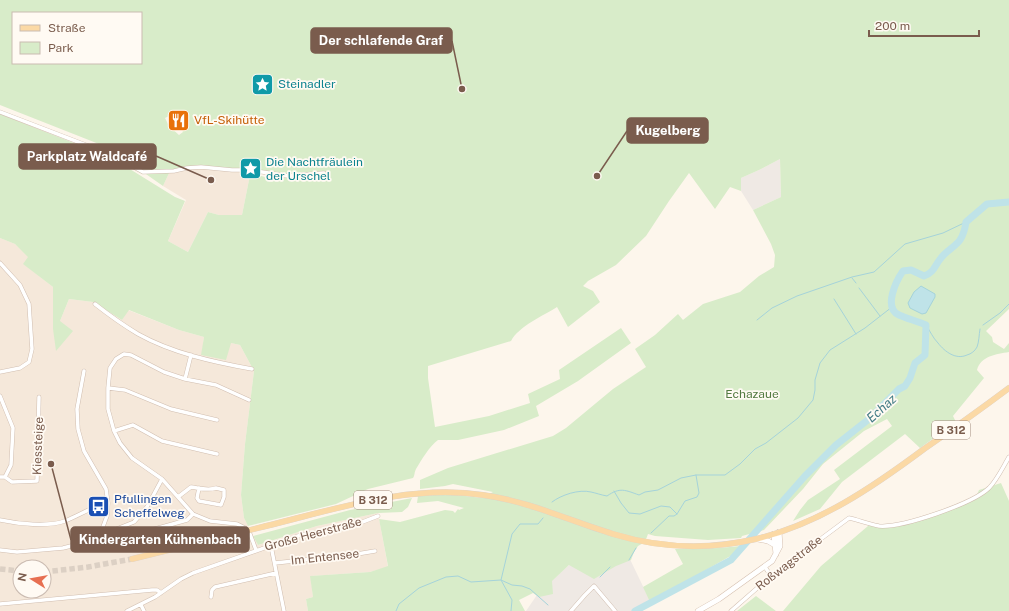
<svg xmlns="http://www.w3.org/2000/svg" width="1009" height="611" viewBox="0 0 1009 611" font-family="'Public Sans',sans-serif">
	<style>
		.residential { fill: #f5e8da; fill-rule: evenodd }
		.industrial { fill: #efe9e4 }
		.green { fill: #d8ecc9; fill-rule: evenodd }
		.water { fill: #bfe3e8; stroke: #a5d3da }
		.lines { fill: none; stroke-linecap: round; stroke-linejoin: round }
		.stream { stroke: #a5d3da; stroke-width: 1 }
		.river { stroke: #bfe3e8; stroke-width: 7 }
		.primary-tunnel { stroke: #dcd0c4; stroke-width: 5.5; stroke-dasharray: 5.5 3; stroke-linecap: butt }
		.street-casing { stroke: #d1beb0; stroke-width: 4.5 }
		.secondary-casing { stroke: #d6c0b0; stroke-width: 6 }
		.primary-casing { stroke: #dad1cd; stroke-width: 6 }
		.street { stroke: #fff; stroke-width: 3.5 }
		.secondary { stroke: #fff; stroke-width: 5 }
		.primary { stroke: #fbd9a5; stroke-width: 5.5 }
		.primary-bridge-casing { stroke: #dad1cd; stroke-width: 6; stroke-linecap: butt }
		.primary-bridge { stroke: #fbd9a5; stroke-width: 5.5 }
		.labels { text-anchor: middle; stroke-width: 3.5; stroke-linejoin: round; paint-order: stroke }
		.shield { fill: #fffaf3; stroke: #a28b7f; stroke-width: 1 }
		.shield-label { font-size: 11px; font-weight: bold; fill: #7a5c4d }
		.culture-label { font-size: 12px; fill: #0d838f; stroke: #fffaf3; text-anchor: start }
		.food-label { font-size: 12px; fill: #c56008; stroke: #fffaf3; text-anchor: start }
		.park-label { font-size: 12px; fill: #537a41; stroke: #fffaf3 }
		.street-label { font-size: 12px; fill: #7a5c4d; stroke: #fffaf3 }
		.transit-label { font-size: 12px; fill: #164399; stroke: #fffaf3; text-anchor: start }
		.water-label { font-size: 13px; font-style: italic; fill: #437c86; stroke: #fffaf3 }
		.leader { fill: none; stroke: #7a5c4d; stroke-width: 1.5 }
		.callout-dot { fill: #7a5c4d; stroke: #fffaf3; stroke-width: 1.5 }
		.callout { fill: #7a5c4d; stroke: #7a5c4d; stroke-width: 1.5 }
		.callout-label { font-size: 13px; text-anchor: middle; font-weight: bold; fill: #fff }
	</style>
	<rect width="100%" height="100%" fill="#fdf6ec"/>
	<path class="residential" d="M187 168 251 170 242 215H219L208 212 188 252 168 241 186 200 163 186 170 171Z
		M0 238 15 244 29 257 24 264 53 287V329L60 321 69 299 93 302 122 320 128 310 179 330 204 337 202 355 231 343 240 345 254 371 245 444 241 495 244 518 258 545 317 526 378 513 388 567 370 572 311 576 313 597 306 599 308 611H0ZM20 567H44V591H20Z"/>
	<path class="industrial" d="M780 159 781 197 753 210 741 191V178L759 170Z
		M626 551 652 605 641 611H526L539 592 577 558Z"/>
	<path class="green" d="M0 0H1009V309L986 331 992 337 993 342 1004 349 1009 343V352C996 354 981 356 977 370L984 378 953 416 956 422 920 448 905 434 842 482 820 509 793 521 800 510 808 500 840 479 834 470 892 426 887 419 864 431 823 464 803 489 764 530 742 536 741 538 708 540 655 536 648 534 645 542 638 546 634 552 631 560 616 566 594 579 569 565 552 581 553 594 539 597 533 593 519 600 525 611H308L306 599 313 597 310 576 370 572 388 566 379 519 400 522 445 510 453 511 455 513 458 509 459 510 464 508 438 501 417 503 418 496 448 494 482 498 493 492 453 484 445 486 420 489V480L448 468 553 436 566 428 613 389 646 367 635 349 655 335 678 314 683 320 703 304 740 292 759 276 774 267 775 255 771 244 753 210 781 197 780 159 759 170 741 178V191L730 187 715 209 689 173 669 201 646 236 616 265 588 281 583 286 593 291 600 302 568 327 557 307C543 316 519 326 511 341L428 366V378L435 427 489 416 530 403 528 394 560 379 559 370 621 328 631 343 578 381 536 406 539 416 504 430 458 440H438C429 447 422 459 416 469 414 473 415 475 413 478L368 489 336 504 248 526 244 518 241 495 245 444 254 371 240 345 231 343 226 360 201 355 204 337 179 330 129 310 122 320 93 302 69 299 60 321 73 331 56 351 53 329V287L23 264 28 257 15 244 0 238V114L112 158 175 197 185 201 168 241 188 252 208 212 219 215H242L251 170 201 167 170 171 163 186 143 172 115 157 117 153 104 146 0 105ZM13 13H141V63H13ZM171 115 174 117 176 125H179L183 132 179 135 169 126 165 118ZM252 170 287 176V178L265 177 254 174Z
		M1001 483 1009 501V611H783L821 566 868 526 869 523 890 525 925 518 976 497 979 490Z
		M412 498 408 507 402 512 378 513 317 526 258 545 253 536 350 510Z
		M741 546 734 554 650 602 643 587 683 564 675 549 719 548Z
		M756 596 776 611H737Z"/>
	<path class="water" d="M921 286 935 294V297L926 313 922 314 910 308 908 303 914 292Z"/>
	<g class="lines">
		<path class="stream" d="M852 278 856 283
			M859 288 880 316
			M834 299 856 334
			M757 320 772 308 797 296 852 277 874 272 905 244 943 233 966 222
			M926 325C930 331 933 338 938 343 945 352 956 360 967 355 971 354 975 351 977 347 979 342 979 335 980 329
			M983 325 1000 313 1009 304
			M614 491 621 503 629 513 640 514 661 506 670 507 677 514
			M552 502C561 495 579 489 591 492 596 493 601 495 607 496 620 487 625 490 639 495L645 492 658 490 681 478 696 475H725L740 464 755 449 766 443 798 418 813 400 815 390V380L820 363 830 350 865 328 892 307
			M543 518 538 524H520L512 534 501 580 512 585 522 586 530 589 548 605
			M651 533 669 516H674L677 514 685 501 697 497 699 493 696 475
			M629 560 636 548
			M600 577 610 567
			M396 611 399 604 419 588 446 577 458 576 471 582 501 580 512 600 511 611"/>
		<path class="river" d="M635 611 731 560 805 476 836 445 869 419 899 389 905 386 910 378 915 363 925 355 926 325C917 321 908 319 899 315 883 308 896 281 903 271L911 270 924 276C935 272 934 266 941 258 946 251 955 247 960 240 964 234 965 229 966 222L987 204 1009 202"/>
		<path class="primary-tunnel" d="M0 569 20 571
			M44 572 88 567 132 559"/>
		<defs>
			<path id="street" d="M0 112 112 155 143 172 174 171 187 168 201 167 232 170H249L288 176 324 173
				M0 263 20 285 29 304 32 349 29 362 20 368 0 372
				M95 304C109 315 123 325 138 334 172 353 213 362 252 369
				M84 371 77 409 78 429 84 451 106 489 108 503 107 516 101 532V534
				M185 379 191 355
				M108 388 125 390 171 409 217 420
				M0 396 13 428 11 465 5 477
				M249 400 216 385 185 379 164 372 131 355 124 354 116 359 110 368 108 388V409L114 431 120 443 132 458 162 479 193 514 210 521 237 524 245 528 250 534 256 550
				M114 431 133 425 162 441 217 454
				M0 477H5L12 482 37 481 39 397
				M178 497 191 487C199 488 208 491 216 488L224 490V497L221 505 199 501 197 498 199 488
				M0 520C18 524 48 527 65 521 80 515 93 506 108 503
				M137 534 187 520 193 514
				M271 546 284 611
				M0 550 17 552 63 548 79 544 134 522 147 507 162 479
				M275 563 351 555 375 551
				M765 567 771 576
				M211 597 212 590 215 587 276 573
				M0 604 152 590H157L161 593
				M141 605 144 611
				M127 611 155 597 181 579 193 573 301 535 347 528 378 516
				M571 611 585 595 594 586 615 611
				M731 611 771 576 849 518C858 520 869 524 879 526 902 528 972 504 989 488 997 480 1003 467 1009 457"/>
			<path id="secondary" d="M774 534 776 554
				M758 539 768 541 775 545
				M698 611 719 599 772 561 780 546 779 532"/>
			<path id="primary" d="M266 526C336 509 410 484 483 495 528 501 570 521 613 534 659 548 708 550 756 539 819 524 873 487 924 449 953 429 981 409 1009 388
				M132 559 230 535"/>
		</defs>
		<use href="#street" class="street-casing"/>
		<use href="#secondary" class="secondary-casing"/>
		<use href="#primary" class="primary-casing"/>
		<use href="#street" class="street"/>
		<use href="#secondary" class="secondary"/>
		<use href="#primary" class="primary"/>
		<defs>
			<path id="primary-bridge" d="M230 535 266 526"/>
		</defs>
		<use href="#primary-bridge" class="primary-bridge-casing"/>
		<use href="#primary-bridge" class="primary-bridge"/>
	</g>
	<defs>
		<symbol id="sight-square" viewBox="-11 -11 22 22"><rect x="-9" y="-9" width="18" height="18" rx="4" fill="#0f9aa8" stroke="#fffaf3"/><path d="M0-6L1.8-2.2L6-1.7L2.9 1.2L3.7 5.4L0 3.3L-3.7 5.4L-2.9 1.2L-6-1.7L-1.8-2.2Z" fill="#fff"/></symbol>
		<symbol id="restaurant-square" viewBox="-11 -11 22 22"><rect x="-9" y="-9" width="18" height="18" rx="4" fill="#e8710a" stroke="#fffaf3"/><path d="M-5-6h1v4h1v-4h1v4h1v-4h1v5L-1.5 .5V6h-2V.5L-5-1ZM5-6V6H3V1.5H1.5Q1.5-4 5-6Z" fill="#fff"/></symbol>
		<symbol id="bus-square" viewBox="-11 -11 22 22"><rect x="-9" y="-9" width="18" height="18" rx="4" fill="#1a4fb4" stroke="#fffaf3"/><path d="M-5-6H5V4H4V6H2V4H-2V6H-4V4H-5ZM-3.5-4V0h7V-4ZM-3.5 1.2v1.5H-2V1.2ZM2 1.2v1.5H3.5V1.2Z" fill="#fff"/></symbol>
	</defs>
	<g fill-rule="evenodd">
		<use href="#sight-square" x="250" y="72" width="25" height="25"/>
		<use href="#restaurant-square" x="166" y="108" width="25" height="25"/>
		<use href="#sight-square" x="238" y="156" width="25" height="25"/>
		<use href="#bus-square" x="86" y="494" width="25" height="25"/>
	</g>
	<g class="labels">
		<g class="shield">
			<rect x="932" y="421" width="38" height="18" rx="3"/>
			<rect x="354" y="491" width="38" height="18" rx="3"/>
		</g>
		<g class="shield-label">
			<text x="951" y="434">B 312</text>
			<text x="373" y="504">B 312</text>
		</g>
		<g class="culture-label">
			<text x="278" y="88">Steinadler</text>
			<text x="266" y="166">Die Nachtfräulein<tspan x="266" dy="14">der Urschel</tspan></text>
		</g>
		<g class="food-label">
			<text x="194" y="124">VfL-Skihütte</text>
		</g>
		<g class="park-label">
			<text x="752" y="398">Echazaue</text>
		</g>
		<g class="street-label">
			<text transform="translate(38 446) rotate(-88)" y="4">Kiessteige</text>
			<text transform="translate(313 534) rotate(-15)" y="4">Große Heerstraße</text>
			<text transform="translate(325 557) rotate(-6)" y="4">Im Entensee</text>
			<text transform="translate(789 563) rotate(-38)" y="4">Roßwagstraße</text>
		</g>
		<g class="transit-label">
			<text x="114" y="503">Pfullingen<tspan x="114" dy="14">Scheffelweg</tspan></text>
		</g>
		<g class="water-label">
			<text transform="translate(881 408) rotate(-42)" y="5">Echaz</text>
		</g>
	</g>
	<path class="leader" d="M462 89L452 41M597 176L627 131M211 180L156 156M51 464L71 540"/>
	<g class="callout-dot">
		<circle cx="462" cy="89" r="4"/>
		<circle cx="597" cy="176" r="4"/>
		<circle cx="211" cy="180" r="4"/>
		<circle cx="51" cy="464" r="4"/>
	</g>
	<g class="callout">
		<rect x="311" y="28" width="141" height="25" rx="4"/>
		<rect x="627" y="118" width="81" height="25" rx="4"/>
		<rect x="19" y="144" width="137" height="25" rx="4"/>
		<rect x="71" y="527" width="178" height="25" rx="4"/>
	</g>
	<g class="callout-label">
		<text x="381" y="45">Der schlafende Graf</text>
		<text x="668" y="135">Kugelberg</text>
		<text x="87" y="161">Parkplatz Waldcafé</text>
		<text x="160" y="544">Kindergarten Kühnenbach</text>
	</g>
	<rect x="12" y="12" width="130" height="52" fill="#fffaf3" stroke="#cabbb1"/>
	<rect x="20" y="25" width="20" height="6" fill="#fbd9a5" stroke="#cabbb1"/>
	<text x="48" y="32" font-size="12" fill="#7a5c4d">Straße</text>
	<rect x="20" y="42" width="20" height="12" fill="#d8ecc9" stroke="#cabbb1"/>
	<text x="48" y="52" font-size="12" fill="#7a5c4d">Park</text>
	<g transform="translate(32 579) rotate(281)"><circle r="19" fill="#fffaf3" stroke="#cabbb1"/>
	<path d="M0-3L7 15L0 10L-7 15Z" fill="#e76f51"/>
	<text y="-6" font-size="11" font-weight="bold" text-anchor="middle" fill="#7a5c4d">N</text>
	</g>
	<path d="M869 30v6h110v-6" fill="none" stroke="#7a5c4d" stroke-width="2"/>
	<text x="875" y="30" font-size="12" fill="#7a5c4d" stroke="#fffaf3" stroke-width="3" paint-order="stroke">200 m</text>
</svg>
